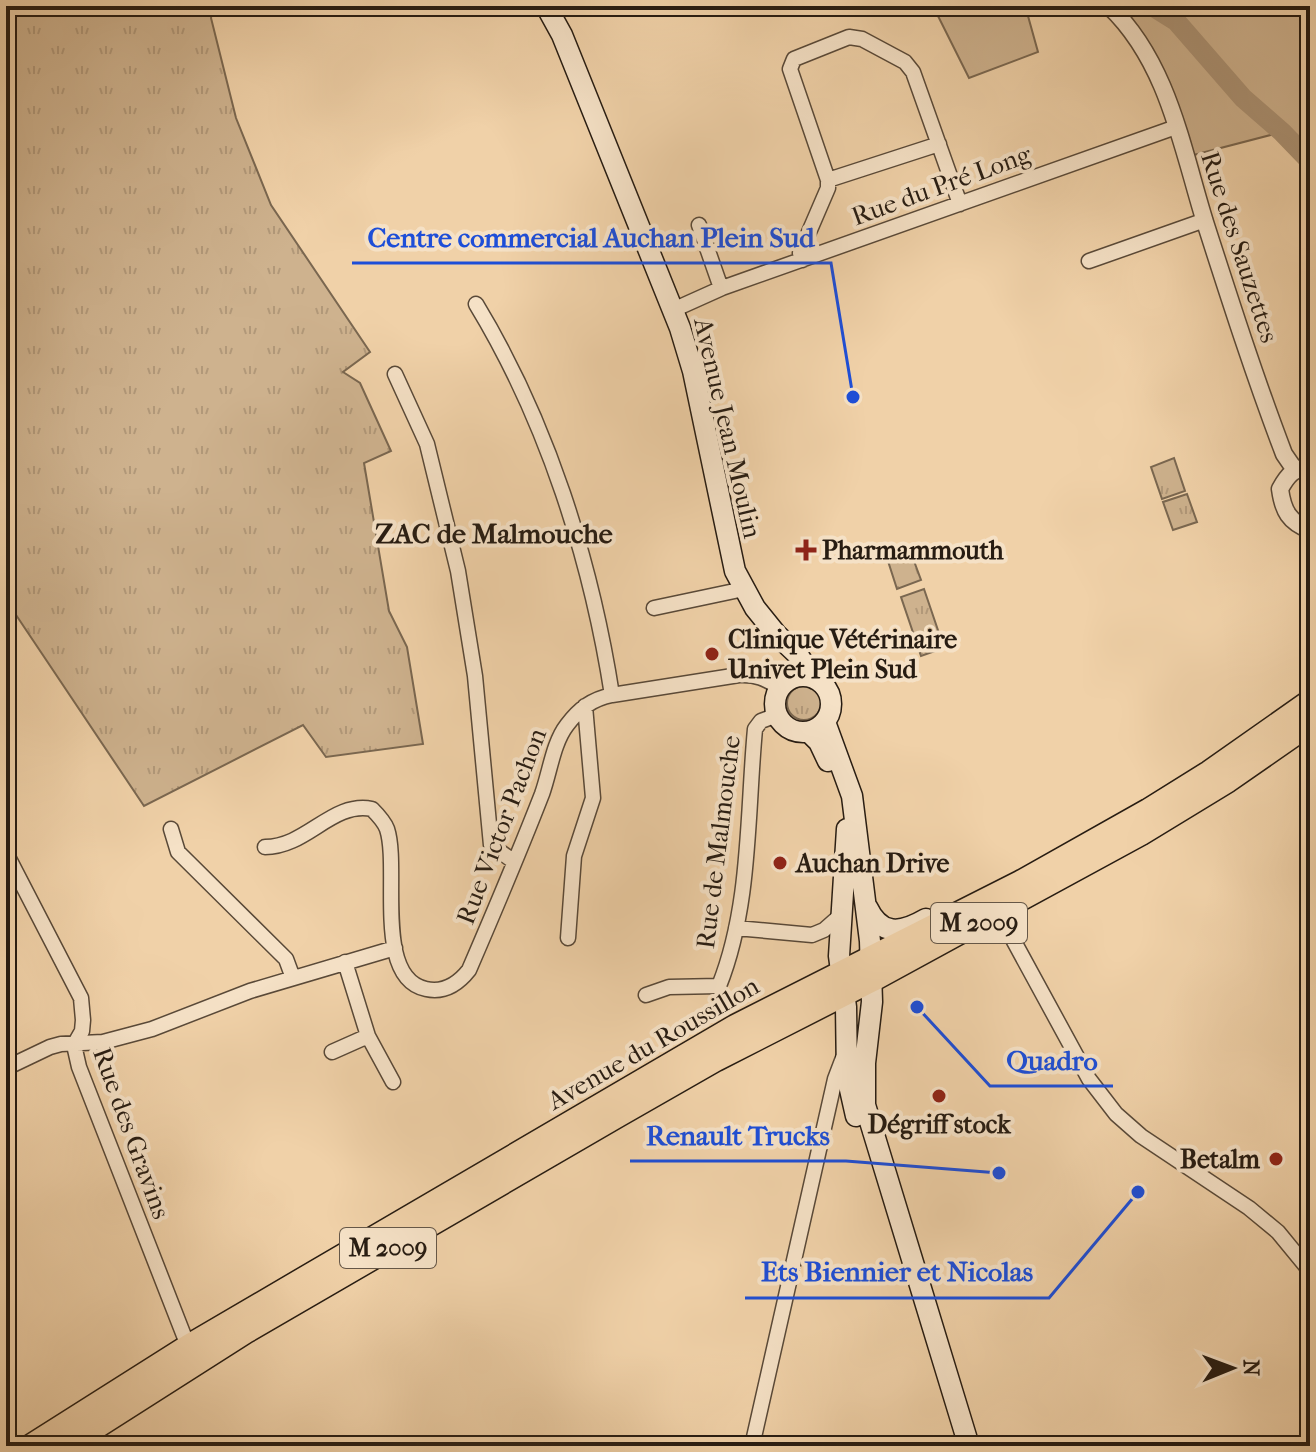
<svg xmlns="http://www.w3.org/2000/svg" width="1316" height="1452" viewBox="0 0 1316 1452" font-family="'IM FELL French Canon',serif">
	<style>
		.grass { fill: url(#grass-tufts); stroke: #7a6750; stroke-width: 2 }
		.garden { fill: #ceb28e; stroke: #7a6750; stroke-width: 2 }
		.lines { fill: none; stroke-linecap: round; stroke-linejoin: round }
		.river { stroke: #ac9375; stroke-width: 20 }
		.minor-casing { stroke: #594938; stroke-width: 17 }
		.tertiary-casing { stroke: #594938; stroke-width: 19 }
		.secondary-casing { stroke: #271c12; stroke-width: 23 }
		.primary-casing { stroke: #271c12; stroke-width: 25 }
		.minor { stroke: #f5e1c6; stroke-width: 14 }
		.tertiary { stroke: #f5e1c6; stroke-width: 16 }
		.secondary { stroke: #f5e1c6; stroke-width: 20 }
		.primary { stroke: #f0d1a8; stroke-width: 22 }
		.poi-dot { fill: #8f2418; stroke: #f5e1c6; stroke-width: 3 }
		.labels { text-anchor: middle; stroke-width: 8; stroke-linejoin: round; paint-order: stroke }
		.shield { fill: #f5e1c6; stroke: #655748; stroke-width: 2 }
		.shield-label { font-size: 24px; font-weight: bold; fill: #271c12 }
		.street-label { font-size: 26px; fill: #271c12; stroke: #f5e1c6 }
		.poi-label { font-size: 26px; font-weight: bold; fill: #271c12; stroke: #f5e1c6; text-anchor: start }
		.neighbourhood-label { font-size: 28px; font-weight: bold; fill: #271c12; stroke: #f5e1c6 }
		.leader { fill: none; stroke: #1d4ed8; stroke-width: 3 }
		.callout-dot { fill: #1d4ed8; stroke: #f5e1c6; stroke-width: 3 }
		.callout-label { font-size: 28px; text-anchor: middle; font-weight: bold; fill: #1d4ed8; stroke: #f5e1c6; stroke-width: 8; stroke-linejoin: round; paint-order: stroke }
	</style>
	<defs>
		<pattern id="grass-tufts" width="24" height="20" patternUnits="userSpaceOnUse" patternTransform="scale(2)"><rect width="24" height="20" fill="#ceb28e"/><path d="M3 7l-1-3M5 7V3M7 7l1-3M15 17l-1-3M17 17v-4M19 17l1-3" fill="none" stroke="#b19879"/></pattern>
	</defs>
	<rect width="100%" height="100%" fill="#f0d1a8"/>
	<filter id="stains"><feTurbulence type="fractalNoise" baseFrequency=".0025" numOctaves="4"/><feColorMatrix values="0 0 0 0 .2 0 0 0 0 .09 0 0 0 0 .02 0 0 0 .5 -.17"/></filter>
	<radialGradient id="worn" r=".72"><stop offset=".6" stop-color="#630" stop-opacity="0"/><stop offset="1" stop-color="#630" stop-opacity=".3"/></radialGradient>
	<path class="grass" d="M6 6H213L211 18 236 118 271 205 370 352 343 372 360 383 391 451 364 463 389 611 407 647 423 744 326 757 303 725 144 806 6 600Z
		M1174 458 1185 491 1162 499 1151 467Z
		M1187 494 1197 522 1173 530 1163 502Z
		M911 553 921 580 897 589 888 561Z
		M924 589 944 648 921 656 901 597Z
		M787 703a17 17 0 1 1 34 0a17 17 0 1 1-34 0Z"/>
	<path class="garden" d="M933 6H1037L1028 16 1038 52 969 78Z
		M1101 6H1310V161L1282 132 1186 157 1163 88 1122 18Z"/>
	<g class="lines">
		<path class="river" d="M1152 6 1176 21 1243 98 1282 132 1310 161"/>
		<defs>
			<path id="minor" d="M828 180 939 144
				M699 225 721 288
				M802 260 800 253 828 188V180L790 69 794 59 849 37 862 39 905 62 913 72 960 204
				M1089 261 1205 220
				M476 304C547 421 591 560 612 695
				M673 310 722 288 1176 127
				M395 374 427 444 458 571 475 676 491 845 513 861
				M654 608 744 589
				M171 829 178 852 286 959 293 978
				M265 847C307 847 332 801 372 809 378 815 384 821 387 829 400 868 373 978 426 989 444 993 458 984 469 970 494 912 519 853 542 794 550 772 553 743 567 725 579 709 592 699 612 695L739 675C756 674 766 679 780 688
				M6 853 81 998 83 1020 82 1031 74 1045 79 1067 188 1346
				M998 912 1089 1079 1116 1114 1141 1136 1249 1208 1278 1232 1310 1271
				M736 928 812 935 824 930 841 915
				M568 938 574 856 593 798 585 706
				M345 962 368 1036 393 1082
				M646 995 669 987 719 986C751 906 747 814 755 729L761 721 777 715
				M332 1052 368 1036
				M6 1068 50 1047 61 1044 103 1042 152 1029 250 991 395 948
				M752 1446 835 1079 843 1058"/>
			<path id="tertiary" d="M1109 6C1168 62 1182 148 1205 222 1230 300 1255 378 1284 454L1295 470
				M1310 467C1294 467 1287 476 1280 489 1283 511 1289 522 1310 530"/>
			<path id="secondary" d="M546 6 562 35 680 328 693 371 735 571 755 608 776 634 797 654 815 679
				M775 704a28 28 0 1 1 56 0a28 28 0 1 1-56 0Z
				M825 722 852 796 870 941 872 1002 865 1063V1105L969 1446
				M809 732 819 742 828 761
				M847 829 839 956 846 1007 847 1076 856 1116
				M867 907C881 936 900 934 926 919"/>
			<path id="primary" d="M30 1446 188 1346 735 1026 1020 882 1148 810 1209 772 1310 701
				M67 1446 246 1332 618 1116 716 1060 873 980 1141 834 1228 781 1310 724"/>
		</defs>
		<use href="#minor" class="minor-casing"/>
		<use href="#tertiary" class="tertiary-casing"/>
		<use href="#secondary" class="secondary-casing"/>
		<use href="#primary" class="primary-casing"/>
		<use href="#minor" class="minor"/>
		<use href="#tertiary" class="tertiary"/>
		<use href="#secondary" class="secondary"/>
		<use href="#primary" class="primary"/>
	</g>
	<g class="poi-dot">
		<path d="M802 538h8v8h8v8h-8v8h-8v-8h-8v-8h8z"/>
		<circle cx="712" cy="654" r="8"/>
		<circle cx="780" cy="863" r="8"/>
		<circle cx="939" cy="1096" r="8"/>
		<circle cx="1276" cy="1159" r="8"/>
	</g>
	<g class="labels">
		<g class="shield">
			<rect x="931" y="903" width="96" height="40" rx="6"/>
			<rect x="340" y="1228" width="96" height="40" rx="6"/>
		</g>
		<g class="shield-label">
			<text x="979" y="931">M 2009</text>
			<text x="388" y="1256">M 2009</text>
		</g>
		<g class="street-label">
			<text transform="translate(941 185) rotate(-20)" y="9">Rue du Pré Long</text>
			<text transform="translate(1240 247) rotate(72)" y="9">Rue des Sauzettes</text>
			<text transform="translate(728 428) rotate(77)" y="9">Avenue Jean Moulin</text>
			<text transform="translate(501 826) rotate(-69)" y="9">Rue Victor Pachon</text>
			<text transform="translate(718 842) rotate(-83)" y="9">Rue de Malmouche</text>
			<text transform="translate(653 1043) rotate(-30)" y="9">Avenue du Roussillon</text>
			<text transform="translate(132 1133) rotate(70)" y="9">Rue des Gravins</text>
		</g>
		<g class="poi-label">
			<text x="822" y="559">Pharmammouth</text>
			<text x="728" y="648">Clinique Vétérinaire<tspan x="728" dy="30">Univet Plein Sud</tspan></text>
			<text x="796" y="872">Auchan Drive</text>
			<text x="939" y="1133" text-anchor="middle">Dégriff stock</text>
			<text x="1260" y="1168" text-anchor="end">Betalm</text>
		</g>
		<g class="neighbourhood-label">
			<text x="494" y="543">ZAC de Malmouche</text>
		</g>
	</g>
	<path class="leader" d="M853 397L831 263H352M917 1007L990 1086H1113M999 1173L846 1161H630M1138 1192L1049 1298H745"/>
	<g class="callout-dot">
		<circle cx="853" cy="397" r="8"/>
		<circle cx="917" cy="1007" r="8"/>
		<circle cx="999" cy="1173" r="8"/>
		<circle cx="1138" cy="1192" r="8"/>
	</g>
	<g class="callout-label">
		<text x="591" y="247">Centre commercial Auchan Plein Sud</text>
		<text x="1052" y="1070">Quadro</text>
		<text x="738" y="1145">Renault Trucks</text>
		<text x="897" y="1281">Ets Biennier et Nicolas</text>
	</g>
	<rect width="1316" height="1452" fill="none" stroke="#f0d1a8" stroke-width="32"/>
	<rect x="8" y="8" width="1300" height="1436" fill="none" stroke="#271c12" stroke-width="4"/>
	<rect x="16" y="16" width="1284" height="1420" fill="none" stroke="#271c12" stroke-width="2"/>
	<g transform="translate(1232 1368) rotate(89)" stroke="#f5e1c6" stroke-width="6" paint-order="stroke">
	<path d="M0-6L14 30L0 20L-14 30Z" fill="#271c12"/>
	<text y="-12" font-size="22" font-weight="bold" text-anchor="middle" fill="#271c12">N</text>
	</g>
	<rect width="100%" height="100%" filter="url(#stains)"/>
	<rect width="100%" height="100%" fill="url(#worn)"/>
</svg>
